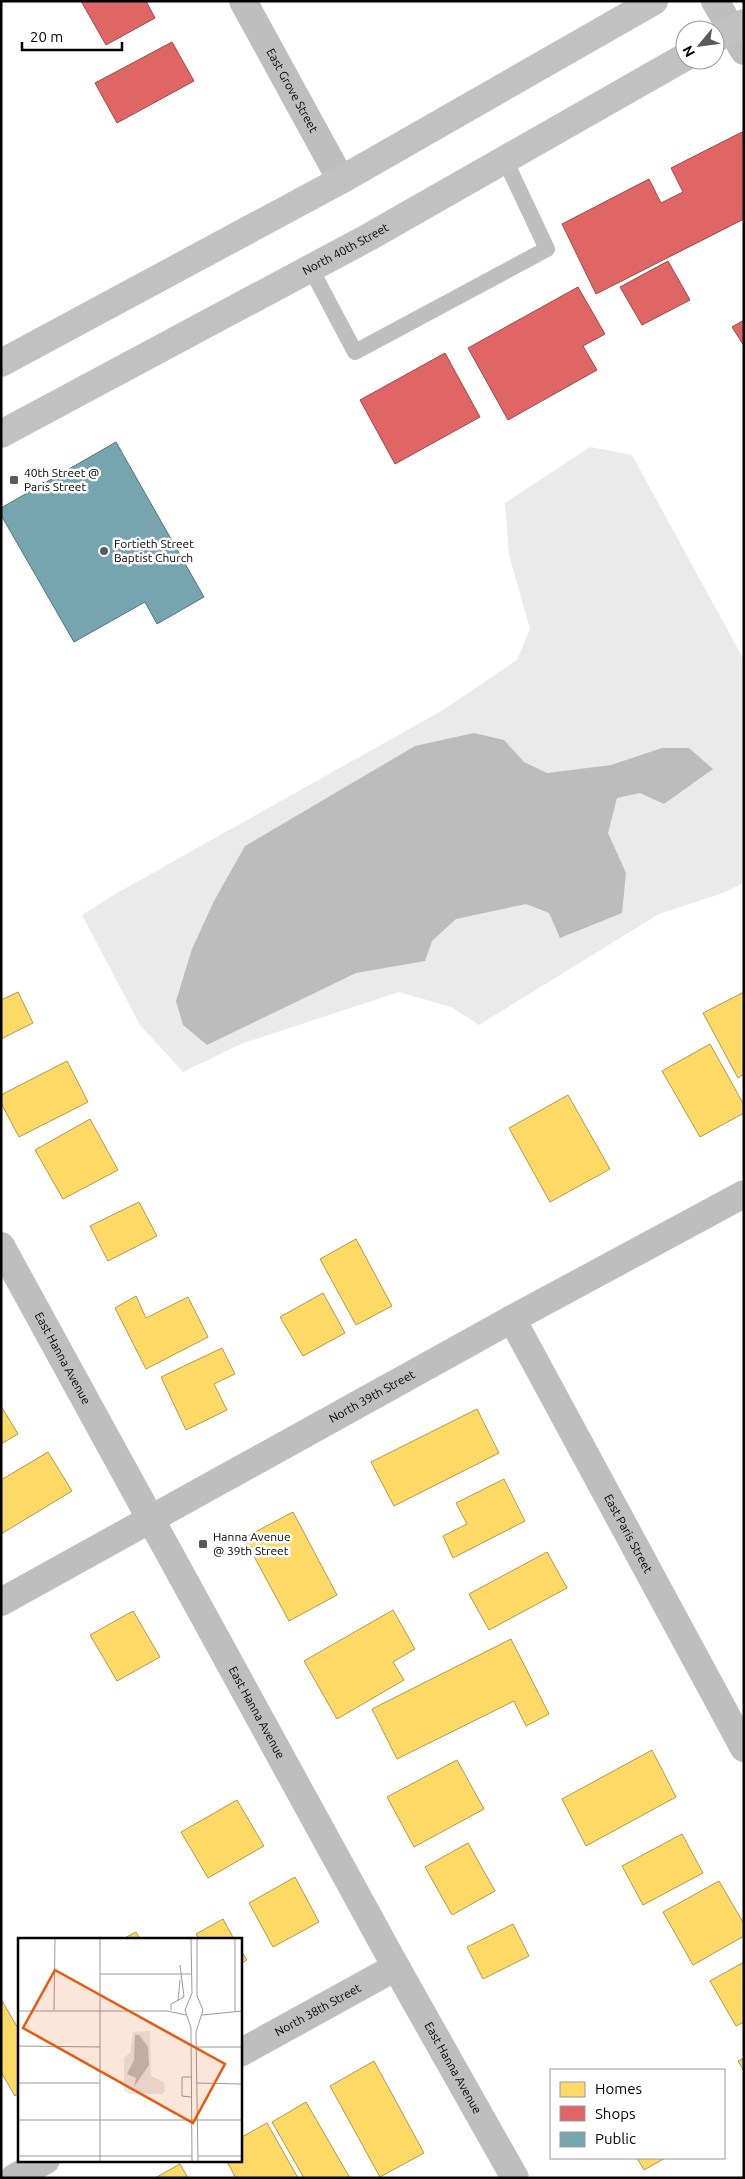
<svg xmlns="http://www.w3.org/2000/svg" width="745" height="2179" viewBox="0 0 745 2179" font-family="Ubuntu,sans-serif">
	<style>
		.green { fill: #eaeaea }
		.water { fill: #bcbcbc }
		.homes { fill: #ffd966; stroke: #b29847 }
		.shops { fill: #e06666; stroke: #9d4747 }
		.public { fill: #76a5af; stroke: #53747a }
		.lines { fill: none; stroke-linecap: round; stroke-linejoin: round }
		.service { stroke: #bebebe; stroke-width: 16 }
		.minor { stroke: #bebebe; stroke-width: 28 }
		.tertiary { stroke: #bebebe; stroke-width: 28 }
		.secondary { stroke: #c1c1c1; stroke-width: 28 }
		.poi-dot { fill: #595959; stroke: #fff; stroke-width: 2 }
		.labels { text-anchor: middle; stroke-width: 5; stroke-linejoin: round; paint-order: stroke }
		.street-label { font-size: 12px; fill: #000; stroke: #fff }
		.poi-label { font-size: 12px; fill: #000; stroke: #fff; text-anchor: start }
		.inset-road { fill: none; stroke: #999; stroke-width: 1 }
		.view { fill: #e8590c; fill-opacity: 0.15; stroke: #e8590c; stroke-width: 2.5 }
		.inset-edge { fill: none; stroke: #000; stroke-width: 2.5 }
	</style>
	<rect width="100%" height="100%" fill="#fff"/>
	<path class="green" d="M590 447 632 455 744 660V883L723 893 659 914 479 1025 451 1007 399 992 241 1044 183 1072 140 1025 82 915 117 893 443 710 517 660 530 629 509 555 505 503Z"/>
	<path class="water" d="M474 733 504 740 524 762 547 773 611 765 662 748H689L713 769 664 804 640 793 617 798 608 833 626 873 622 913 560 938 549 913 526 904 456 919 432 941 425 961 356 973 207 1045 183 1025 176 1001 192 949 214 901 245 846 415 746Z"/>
	<path class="homes" d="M18 992 33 1023 1 1039V1000Z
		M744 992V1074L738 1078 703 1013Z
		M710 1044 744 1105V1113L700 1137 662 1071Z
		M67 1061 88 1102 19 1137 1 1103V1095Z
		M568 1095 610 1169 550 1202 509 1128Z
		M90 1119 118 1170 63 1199 35 1150Z
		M139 1202 157 1236 108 1261 90 1226Z
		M356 1239 392 1306 356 1325 320 1259Z
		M323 1293 345 1333 303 1356 280 1317Z
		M136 1296 146 1318 188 1297 208 1337 146 1369 115 1308Z
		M222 1348 235 1374 214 1384 227 1410 186 1430 161 1377Z
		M1 1406 18 1434 1 1444Z
		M477 1409 499 1453 394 1506 371 1462Z
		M48 1452 72 1491 1 1534V1480Z
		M504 1479 525 1521 453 1558 443 1536 467 1524 456 1503Z
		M293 1512 337 1595 289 1621 244 1538Z
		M547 1552 567 1588 489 1630 469 1594Z
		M393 1610 415 1649 393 1662 404 1680 337 1719 304 1661Z
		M133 1611 160 1657 117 1681 90 1635Z
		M511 1639 549 1714 526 1726 514 1701 397 1759 372 1709Z
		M652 1750 676 1797 586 1846 562 1799Z
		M457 1760 484 1809 414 1847 387 1797Z
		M237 1800 264 1846 208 1878 181 1832Z
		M682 1834 703 1873 643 1905 622 1866Z
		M468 1843 495 1891 452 1915 425 1867Z
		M295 1877 319 1922 273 1947 249 1903Z
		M719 1881 744 1924V1936L693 1965 663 1912Z
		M223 1919 234 1939H199L196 1934Z
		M513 1924 529 1956 483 1979 467 1947Z
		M136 1932 140 1939H123Z
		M240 1949 247 1960 240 1964Z
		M744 1962V2022L736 2026 710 1981Z
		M1 1999 19 2030V2093L15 2096 1 2072Z
		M744 2058V2071L738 2061Z
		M374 2061 424 2153 380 2177 330 2086Z
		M306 2102 350 2178H304L272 2122Z
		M267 2123 298 2178H236L226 2160H240V2138Z
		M637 2158H665L644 2170Z
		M180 2164 188 2178H155Z"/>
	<path class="shops" d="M81 1H146L155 18 106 45Z
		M172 42 194 81 117 123 95 83Z
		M744 131V219L596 294 562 224 649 179 661 203 683 192 671 168Z
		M668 261 690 300 642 325 620 287Z
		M578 287 605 334 583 346 597 370 508 420 468 348Z
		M744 320V346L732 327Z
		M445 353 480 417 395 464 360 400Z"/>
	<path class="public" d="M116 442 204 597 157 624 145 602 74 642 1 515V508Z"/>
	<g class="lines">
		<path class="service" d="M311 269 355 352 547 249 505 160"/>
		<g class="minor">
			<path id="s1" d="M243 1 341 180"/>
			<path d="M715 1 744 51"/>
			<path id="s2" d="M512 1319 744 1748"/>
			<path id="s3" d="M1 1602 512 1319 744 1194"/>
			<path id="s4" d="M240 2053 396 1967"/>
			<path d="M14 2178 46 2160"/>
		</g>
		<path class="tertiary" id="s5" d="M1 1246 396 1967 515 2178"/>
		<g class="secondary">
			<path d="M715 39 744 23"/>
			<path d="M1 363 341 180 654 1"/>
			<path id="s6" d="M1 434 369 237 685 57"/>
		</g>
	</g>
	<g class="poi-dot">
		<rect x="9" y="475" width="10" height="10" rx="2.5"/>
		<circle cx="104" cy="551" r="5"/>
		<rect x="198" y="1539" width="10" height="10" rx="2.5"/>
	</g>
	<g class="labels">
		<g class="street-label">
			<text dy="4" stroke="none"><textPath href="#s1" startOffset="102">East Grove Street</textPath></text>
			<text dy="4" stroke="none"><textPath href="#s6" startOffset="391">North 40th Street</textPath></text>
			<text dy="4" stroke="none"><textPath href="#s5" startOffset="128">East Hanna Avenue</textPath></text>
			<text dy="4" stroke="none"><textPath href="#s3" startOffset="424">North 39th Street</textPath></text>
			<text dy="4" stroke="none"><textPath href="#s2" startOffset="244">East Paris Street</textPath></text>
			<text dy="4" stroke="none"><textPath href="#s5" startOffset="532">East Hanna Avenue</textPath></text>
			<text dy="4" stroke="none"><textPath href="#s4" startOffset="89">North 38th Street</textPath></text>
			<text dy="4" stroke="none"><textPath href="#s5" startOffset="938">East Hanna Avenue</textPath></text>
		</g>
		<g class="poi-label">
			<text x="24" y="477">40th Street @<tspan x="24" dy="14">Paris Street</tspan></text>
			<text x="114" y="548">Fortieth Street<tspan x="114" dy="14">Baptist Church</tspan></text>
			<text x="213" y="1541">Hanna Avenue<tspan x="213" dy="14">@ 39th Street</tspan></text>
		</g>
	</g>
	<g transform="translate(18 1938)">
		<rect width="224" height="224" fill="#fff"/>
		<path d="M132 93 133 138 146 144 147 153 144 156H111L106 153V120L112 115 115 94Z" fill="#eaeaea"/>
		<path d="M117 97H121L130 109 131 127 116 149 118 140 109 136 116 122Z" fill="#bcbcbc"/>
		<path class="inset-road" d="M173 1 174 55 167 72 173 90 174 223M179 1V58L185 72 178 94 180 223M217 1V73M82 36H174M160 63 162 42M36 72 37 1M153 72V66L166 59 162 27M0 73H149L168 77M184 77 224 73M0 108 82 109M179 109H224M173 139H164V158L173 159M0 145H82M178 145 224 146M0 182H224M0 218H174M180 218H224M82 223V1"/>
		<path class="view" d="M37 32 207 126 175 185 5 90Z"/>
		<rect width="224" height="224" class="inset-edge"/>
	</g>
	<rect width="745" height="2179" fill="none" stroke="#000000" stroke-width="5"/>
	<rect x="550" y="2069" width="175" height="90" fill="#ffffff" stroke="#999999"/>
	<rect x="560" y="2082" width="25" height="15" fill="#ffd966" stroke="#999999"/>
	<text x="595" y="2094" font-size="15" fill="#000000">Homes</text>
	<rect x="560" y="2106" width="25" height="15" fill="#e06666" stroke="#999999"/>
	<text x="595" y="2119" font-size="15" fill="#000000">Shops</text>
	<rect x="560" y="2132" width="25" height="15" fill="#76a5af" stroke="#999999"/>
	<text x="595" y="2144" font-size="15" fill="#000000">Public</text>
	<g transform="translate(700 45) rotate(241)"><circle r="24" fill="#ffffff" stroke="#999999"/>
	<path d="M0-4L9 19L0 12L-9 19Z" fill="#595959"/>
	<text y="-8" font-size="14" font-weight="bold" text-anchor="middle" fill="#000000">N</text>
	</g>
	<path d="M22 42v8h100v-8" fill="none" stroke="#000000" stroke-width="2.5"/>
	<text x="30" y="42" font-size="15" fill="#000000" stroke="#ffffff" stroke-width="4" paint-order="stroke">20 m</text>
</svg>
